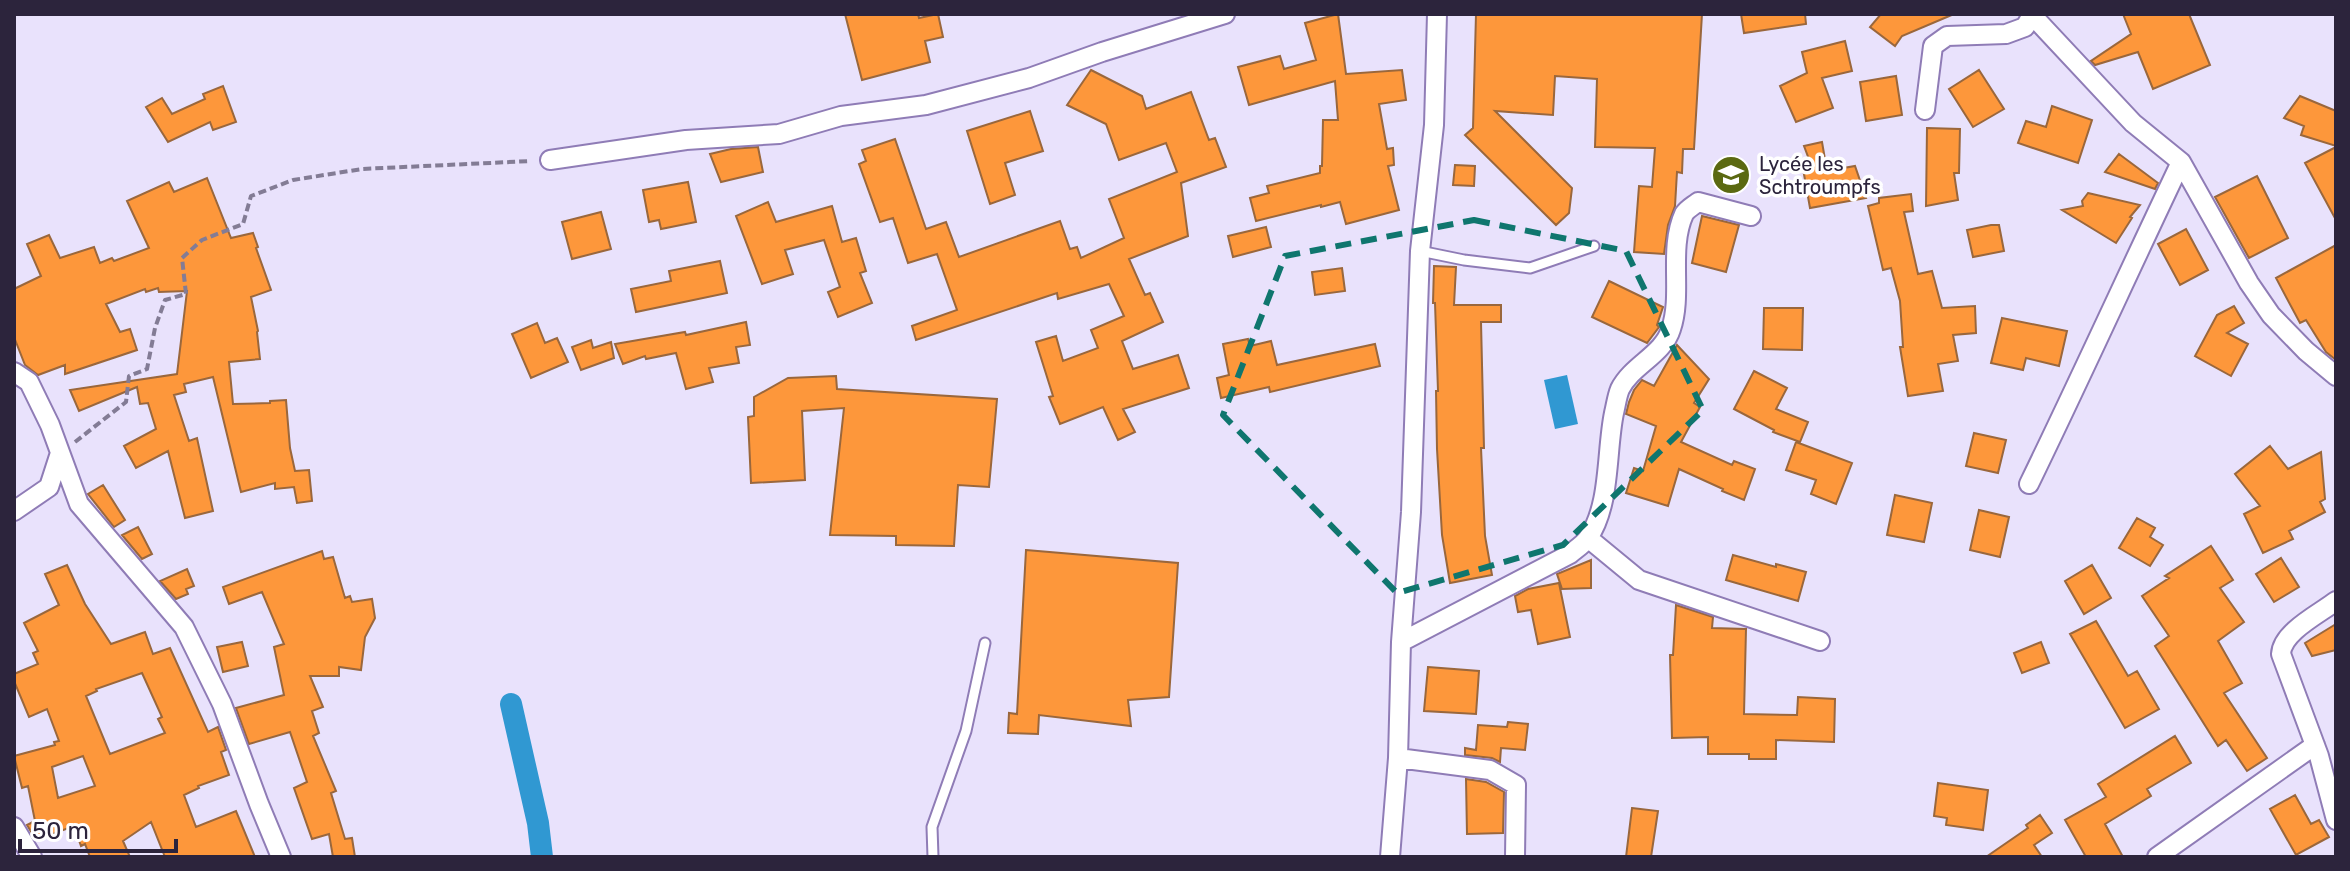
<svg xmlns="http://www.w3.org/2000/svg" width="2350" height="871" viewBox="0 0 2350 871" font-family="Rubik,sans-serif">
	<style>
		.water { fill: #3098d2 }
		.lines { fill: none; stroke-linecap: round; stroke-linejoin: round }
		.canal { stroke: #3098d2; stroke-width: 22 }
		.building { fill: #fd973b; stroke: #9a673c; stroke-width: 2; fill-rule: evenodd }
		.service-casing { stroke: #8f7cb6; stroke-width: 13 }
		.minor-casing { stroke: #8f7cb6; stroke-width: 22 }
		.path { stroke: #837c95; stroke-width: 4; stroke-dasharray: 8 4; stroke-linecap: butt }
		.service { stroke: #fff; stroke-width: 9 }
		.minor { stroke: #fff; stroke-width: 18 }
		.marked { fill: none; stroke: #0f766e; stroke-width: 6; stroke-dasharray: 16 10; stroke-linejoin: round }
		.labels { text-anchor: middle; stroke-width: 7; stroke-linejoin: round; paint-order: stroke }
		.poi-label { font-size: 20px; fill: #2c243c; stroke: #fff; text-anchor: start }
	</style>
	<rect width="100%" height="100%" fill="#e9e2fc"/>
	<path class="water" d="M1567 375 1578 424 1555 429 1544 380Z"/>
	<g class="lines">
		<path class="canal" d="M511 704 538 823 542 857"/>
	</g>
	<path class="building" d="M845 14H918L919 18 938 14 943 37 925 41 930 62 862 80Z
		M1338 14 1346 74 1402 70 1406 100 1379 104 1387 149 1393 148 1394 165 1388 166 1399 210 1346 224 1340 202 1321 207V205L1256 221 1250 198 1269 193 1267 186 1320 173V166H1322L1323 120H1338L1335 81 1249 105 1238 67 1280 56 1284 69 1316 60 1305 23Z
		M1476 14H1702L1694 149H1683L1682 173 1677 172 1675 206 1668 225 1664 254 1634 252 1639 186 1652 187 1655 148 1595 147 1597 79 1555 76 1553 115 1495 111 1572 188 1569 213 1556 225 1465 135 1473 128Z
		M1741 14H1805L1806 24 1744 33Z
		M1881 14H1954L1902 36 1895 46 1870 27Z
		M2123 14H2189L2210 65 2153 89 2138 52 2095 65 2091 61 2131 34Z
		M1845 41 1852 71 1822 78 1833 108 1796 122 1780 86 1807 73 1802 52Z
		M1091 70 1142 96 1146 109 1191 92 1209 140 1215 138 1226 167 1181 183 1188 236 1129 259 1145 295 1150 293 1163 322 1122 341 1133 369 1178 355 1189 388 1123 409 1135 432 1118 440 1103 407 1060 424 1049 397 1053 396 1036 342 1056 336 1063 361 1098 348 1091 330 1124 316 1109 284 1058 299 1057 293 916 340 912 326 957 310 937 254 908 263 893 218 880 222 859 164 866 161 862 150 895 139 926 229 946 222 959 257 1060 221 1070 249 1077 247 1081 258 1124 238 1109 199 1177 172 1166 143 1119 160 1106 124 1067 105Z
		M1979 70 2004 109 1973 127 1949 89Z
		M1896 76 1902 115 1866 121 1860 82Z
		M223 86 236 122 213 130 210 122 168 142 146 107 162 98 172 114 205 99 203 94Z
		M2300 96 2336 111V146L2301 135 2304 126 2284 118Z
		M2052 106 2092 120 2078 163 2018 143 2026 121 2046 127Z
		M1030 111 1043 151 1005 163 1015 195 990 204 967 131Z
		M1927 128 1960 129 1959 173H1954L1958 200 1926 206Z
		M1822 142 1827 171 1855 166 1866 198 1810 208 1802 163 1810 162 1804 146Z
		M758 147 763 172 721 182 710 154 731 149Z
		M2336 147V220L2305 163Z
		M2119 154 2158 183 2155 189 2105 172Z
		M1455 165 1475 166 1474 186 1453 185Z
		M2257 176 2288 238 2249 258 2215 197Z
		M207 178 231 238 253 233 258 247 256 248 271 290 251 297 258 331 257 332 260 359 229 362 233 404 270 403V401L286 400 290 448 295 471 309 470 312 501 297 503 294 487 275 489V483L241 492 213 377 184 384 186 392 174 395 189 441 197 438 213 511 185 518 168 451 136 468 124 446 156 429 148 403 140 404 137 387 79 411 70 390 177 374 187 291 159 292 158 288 146 292 145 289 106 304 120 332 130 329 137 350 65 374V365L38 375 25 365 14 337V289L41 276 27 244 49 235 60 258 94 247 100 263 112 258 114 261 149 248 127 201 169 182 174 192Z
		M688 182 696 222 661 229 659 220 649 222 643 190Z
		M2088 193 2140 205 2130 217 2132 218 2116 243 2062 210 2083 206 2082 201Z
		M1911 194 1913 211 1904 212 1918 274 1932 271 1942 308 1975 306 1976 333 1953 335 1958 361 1938 364 1943 391 1908 396 1900 347H1903L1900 301 1891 268 1883 270 1868 206 1879 203V198Z
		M768 202 776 222 832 206 842 242 856 238 866 271 860 273 872 303 838 317 828 292 840 287 824 240 785 250 793 274 762 284 736 216Z
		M601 212 611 249 572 259 562 222Z
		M1702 216 1739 225 1726 272 1692 263Z
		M1991 225H1999L2004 251 1973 257 1967 230Z
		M1266 227 1271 247 1233 257 1228 236Z
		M2186 229 2208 270 2180 285 2158 244Z
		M2336 245V360L2326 352 2306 320 2300 323 2276 278Z
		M720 261 727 293 636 312 631 289 671 281 669 271Z
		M1434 266 1456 267 1454 305H1501V322H1481L1484 448H1481L1485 536 1492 575 1450 583 1442 535 1437 449 1436 391H1438L1435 303H1433Z
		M1342 268 1345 291 1315 295 1312 272Z
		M1609 281 1663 307 1657 325 1659 327 1647 343 1592 317Z
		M2234 306 2244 323 2227 333 2248 344 2231 376 2195 356 2217 315Z
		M1764 308H1803L1802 350 1763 349Z
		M2002 318 2067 331 2059 366 2026 358 2023 370 1991 363Z
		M746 322 750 345 736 347 739 363 709 368 713 382 686 389 676 353 646 359 645 356 623 364 615 344 685 332 686 335Z
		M537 323 545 343 557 338 568 362 531 378 512 334Z
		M1248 339 1250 346 1271 341 1277 365 1375 344 1380 366 1270 392 1269 387 1221 398 1217 378 1229 375 1223 344Z
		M591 340 593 348 611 342 614 358 581 370 572 347Z
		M1677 345 1709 379 1694 403 1700 407 1681 442 1732 465 1734 461 1755 469 1744 500 1722 491 1723 489 1679 469 1668 506 1626 493 1634 468 1643 471 1656 426 1626 414 1629 402 1634 390 1642 380 1654 386Z
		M1754 371 1787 388 1776 409 1808 422 1800 442 1773 432 1774 430 1734 409Z
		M836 376 837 389 997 399 989 487 958 485 954 546 896 545V536L830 535 844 408 802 411 805 480 751 483 748 417 754 416V397L788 378Z
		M1974 433 2006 440 1998 473 1966 466Z
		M1796 442 1852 463 1836 504 1811 494 1816 480 1786 470Z
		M2270 446 2288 469 2321 452 2325 499 2320 502 2325 512 2289 531 2293 539 2263 553 2244 514 2260 506 2235 474Z
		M103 485 125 520 114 527 88 494Z
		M1895 495 1932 503 1924 542 1887 535Z
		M1979 510 2009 517 2000 557 1970 550Z
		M2137 518 2155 528 2150 537 2163 545 2150 566 2119 548Z
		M138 527 152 554 142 559 122 535Z
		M2211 546 2233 580 2220 588 2244 622 2218 641 2242 683 2224 693 2267 758 2247 771 2226 740 2218 746 2155 646 2169 636 2142 596 2169 578 2165 576Z
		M1026 550 1178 563 1169 697 1128 700 1131 726 1039 715 1038 734 1008 733 1009 713 1017 714Z
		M322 551 324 559 333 557 345 598 350 596 352 602 372 599 375 618 365 637 361 670 339 667V676H310L323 707 312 711 319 733 313 736 336 791 331 793 345 839 352 838 355 857H333L329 834 312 839 294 788 307 782 290 732 249 744 236 708 284 695 274 647 284 644 262 592 229 604 223 587Z
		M1733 555 1776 567V564L1806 572 1798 601 1726 580Z
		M2281 558 2299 587 2274 602 2256 574Z
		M1591 560V588L1562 589 1557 574Z
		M67 565 85 604 111 644 145 632 153 654 170 648 208 732 218 727 226 750 221 752 229 775 198 786 199 788 184 795 196 827 236 811 255 857H165L151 822 123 841 130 857H90L85 844 81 846 74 826 36 840 27 825 35 821 28 786 22 788 14 756 55 745 54 742 59 741 47 709 29 717 14 681V674L38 664 33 653 38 651 24 623 59 605 45 574ZM142 673 162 717 158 719 165 733 110 754 86 696 97 691 96 689ZM83 756 95 786 58 798 52 767Z
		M2092 565 2111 598 2084 614 2065 581Z
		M187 569 194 586 186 589 188 594 176 599 160 581Z
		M1559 583 1570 637 1538 644 1531 610 1518 612 1515 596 1528 589Z
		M1676 605 1713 617 1712 628 1746 629 1744 714 1797 715 1798 697 1835 699 1834 742 1776 740V759H1749V754H1708V737L1672 738 1670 655H1673Z
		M2096 621 2128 676 2137 671 2159 709 2125 728 2070 634Z
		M2336 624V650L2312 656 2305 643Z
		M242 642 248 666 223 672 217 647Z
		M2041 642 2049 663 2022 673 2014 653Z
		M1428 667 1479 671 1476 714 1424 711Z
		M1508 722 1528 724 1525 750 1501 748 1500 762 1492 758 1465 755V748L1476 750 1478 725 1507 727Z
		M2175 736 2191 763 2147 789 2151 796 2105 824 2123 857H2086L2065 820 2106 797 2098 784Z
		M1466 779 1486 782 1504 792 1503 833 1467 834Z
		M1938 783 1988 790 1983 830 1946 825 1947 818 1934 816Z
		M2295 795 2311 824 2319 820 2329 837 2296 855 2270 809Z
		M1632 808 1658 811 1651 857H1626Z
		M2040 815 2052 833 2034 845 2042 857H1986L2028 828 2026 825Z"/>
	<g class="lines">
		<defs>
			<path id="service" d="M1420 251 1464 260 1530 268 1594 246
				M933 857 932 827 966 731 985 643"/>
			<path id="minor" d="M2031 14 2133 123 2181 162 2249 283 2271 315 2306 351 2336 376
				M1925 110 1933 46 1947 36 2006 34 2025 27 2032 15
				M550 160 686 140 779 134 841 116 926 105 1029 78 1102 52 1225 14
				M14 372 29 382 50 425 79 504 184 627 222 704 259 804 281 857
				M2029 484C2081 377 2130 269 2181 162
				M14 511 49 487 60 453
				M1588 538 1639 580 1820 641
				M2336 601C2319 614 2282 632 2281 654L2319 756 2336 820
				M1401 642 1570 554C1576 549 1584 544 1588 538 1611 505 1606 451 1614 413 1616 405 1617 396 1620 389 1632 365 1663 355 1671 329 1683 294 1668 249 1684 214 1687 209 1693 206 1698 202L1751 216
				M1398 758 1490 770 1516 785 1515 857
				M14 827 32 857
				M1390 857 1398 758 1401 642 1411 512 1420 251 1434 125 1437 14
				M2157 857 2315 745"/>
		</defs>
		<use href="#service" class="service-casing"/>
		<use href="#minor" class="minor-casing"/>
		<path class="path" d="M75 442 126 402 129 376 147 369 155 328 165 300 186 294 182 258 202 240 243 224 251 196 293 180 362 169 531 161"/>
		<use href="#service" class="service"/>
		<use href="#minor" class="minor"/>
	</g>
	<path class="marked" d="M1474 220 1626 251 1703 410 1563 545 1397 593 1223 415 1285 256Z"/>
	<defs>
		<symbol id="school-disc" viewBox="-11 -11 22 22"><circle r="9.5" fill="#5b6911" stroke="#fff"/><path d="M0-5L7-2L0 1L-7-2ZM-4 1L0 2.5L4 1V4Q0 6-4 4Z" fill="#fff"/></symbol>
	</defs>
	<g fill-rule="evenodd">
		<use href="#school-disc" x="1709" y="153" width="44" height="44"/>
	</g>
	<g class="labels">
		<g class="poi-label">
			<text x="1759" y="171">Lycée les<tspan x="1759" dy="23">Schtroumpfs</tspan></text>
		</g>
	</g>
	<rect width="2350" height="871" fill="none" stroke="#2c243c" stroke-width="32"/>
	<path d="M20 839v12h156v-12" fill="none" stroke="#2c243c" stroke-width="4"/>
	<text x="32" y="839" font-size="24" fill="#2c243c" stroke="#ffffff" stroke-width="6" paint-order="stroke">50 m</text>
</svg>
